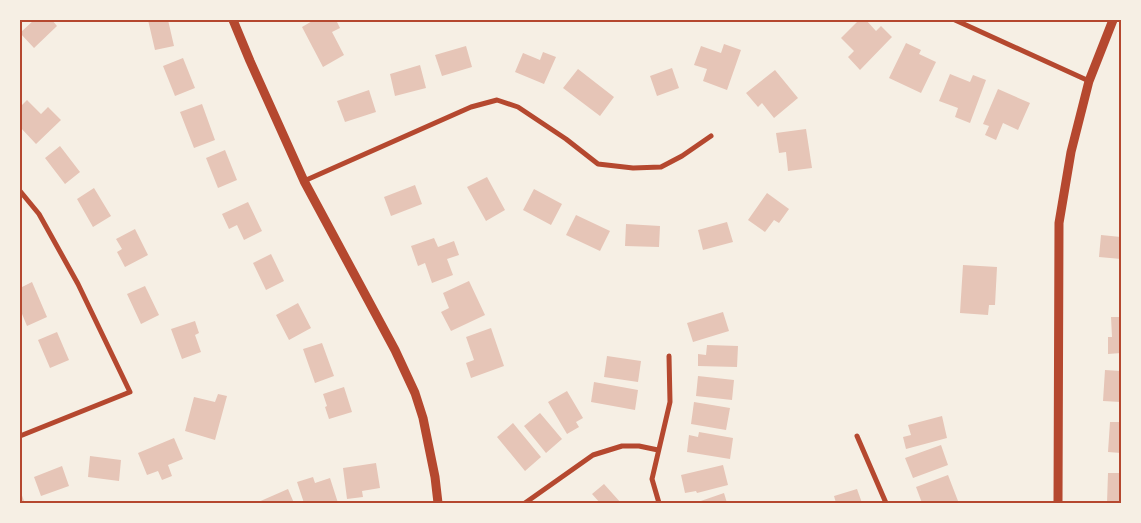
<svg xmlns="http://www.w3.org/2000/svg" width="1141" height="523" viewBox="0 0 1141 523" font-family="Signika,sans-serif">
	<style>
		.building { fill: #e6c5b7 }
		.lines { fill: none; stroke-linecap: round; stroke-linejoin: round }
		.minor { stroke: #b5482f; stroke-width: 5 }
		.tertiary { stroke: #b5482f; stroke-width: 9 }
		.neatline { fill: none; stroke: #b5482f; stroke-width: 2 }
	</style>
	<rect width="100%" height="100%" fill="#f6efe4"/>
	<path class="building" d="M34 20H52L57 26 34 48 20 33Z
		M148 20H168L174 46 155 50Z
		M314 20H336L340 28 332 32 344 55 323 67 302 27Z
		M859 20H866L876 31 881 26 892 37 860 70 848 57 854 51 841 38Z
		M906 43 921 50 919 54 936 62 921 93 889 78Z
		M724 44 741 50 727 90 703 81 707 69 694 65 701 46 721 53Z
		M466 46 472 67 442 76 435 55Z
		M543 52 556 57 544 84 515 72 523 53 540 60Z
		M183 58 195 88 175 96 163 66Z
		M420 65 426 88 395 96 390 74Z
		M672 68 679 88 657 96 650 76Z
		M578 69 614 97 600 116 563 88Z
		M775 70 798 98 774 118 762 103 758 107 746 93Z
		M950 74 970 82 973 75 986 80 970 123 955 117 958 108 939 101Z
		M998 89 1030 103 1018 130 1003 123 996 140 985 135 989 126 983 124Z
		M369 90 376 112 345 122 337 101Z
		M27 100 41 114 48 107 61 120 36 144 20 127V107Z
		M202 104 215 140 194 148 180 112Z
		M806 129 812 168 788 171 786 152 779 153 776 133Z
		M60 146 80 172 65 184 45 158Z
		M225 150 237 180 218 188 206 158Z
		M487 177 505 210 486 221 467 187Z
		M415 185 422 204 391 216 384 197Z
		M94 188 111 216 93 227 77 199Z
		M534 189 562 204 551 225 523 210Z
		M767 193 789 209 779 223 774 220 765 232 748 220Z
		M248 202 262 231 244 240 237 225 229 229 222 214Z
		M576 215 610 231 600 251 566 235Z
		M727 222 733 242 703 250 698 230Z
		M626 224 660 226 659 247 625 246Z
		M135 229 148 255 125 267 117 252 122 249 116 239Z
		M1101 235 1121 237V259L1099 257Z
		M434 238 438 247 454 241 459 255 447 259 453 275 432 283 425 263 418 266 411 246Z
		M271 254 284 281 266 290 253 263Z
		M963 265 997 267 995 305H989L988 315 960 313Z
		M469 281 485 315 451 331 441 312 449 308 443 293Z
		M32 282 47 317 27 326 20 309V288Z
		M145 286 159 315 141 324 127 294Z
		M298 303 311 328 289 340 276 315Z
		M723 312 729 331 693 342 687 323Z
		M1111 317H1121V353L1108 354V337H1112Z
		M195 321 199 333 195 335 201 352 182 359 171 329Z
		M491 328 504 366 471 378 466 363 474 360 466 337Z
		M57 332 69 360 50 368 38 340Z
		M322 343 334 376 315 383 303 349Z
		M707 345 738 346 737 367 698 366V354L706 355Z
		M607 356 641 361 638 382 604 377Z
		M1105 370 1121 371V402L1103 401Z
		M698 376 734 380 732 400 696 396Z
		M594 382 638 390 635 410 591 402Z
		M344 387 352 412 329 419 325 407 327 406 323 394Z
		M567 391 583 418 576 422 579 427 567 434 548 402Z
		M218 394 227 396 215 440 185 431 194 397 215 402Z
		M694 402 730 408 726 430 691 424Z
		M540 413 562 439 546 453 524 426Z
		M942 416 947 438 906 449 903 437 911 435 908 425Z
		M1110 422H1121V453L1108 452Z
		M513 423 541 457 525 471 497 437Z
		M699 432 733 438 730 459 687 452 689 435 698 437Z
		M174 438 183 459 168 465 172 476 162 480 158 471 147 475 138 453Z
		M941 445 948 465 913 478 905 458Z
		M90 456 121 460 119 481 88 477Z
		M376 463 380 488 362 491 363 497 347 499 343 468Z
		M723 465 728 485 697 493 696 491 685 493 681 475Z
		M62 466 69 486 41 496 34 477Z
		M1108 473H1121V503H1107Z
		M948 475 958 501 953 503H922L916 487Z
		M313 477 315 483 330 478 338 503H304L297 482Z
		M604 484 621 503H600L592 494Z
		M288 489 294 503H256Z
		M857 489 862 503H836L834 496Z
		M20 490 24 501 20 502Z
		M724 493 727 503H695Z"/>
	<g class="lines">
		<path class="minor" d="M955 20 1089 81
			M304 181 471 107 497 100 518 107 566 139 598 164 633 168 661 167 682 156 711 136
			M20 191 39 214 78 284 130 392 20 436
			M857 436 886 503
			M525 503 593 455 622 446H639L658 450
			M659 503 652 479 670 402 669 356"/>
		<path class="tertiary" d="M233 20 250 61 304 181 395 350 415 393 423 418 435 477 438 503
			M1058 503 1059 223 1071 152 1089 81 1113 20"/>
	</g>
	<rect width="1141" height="523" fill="none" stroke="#f6efe4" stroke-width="42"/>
	<rect x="21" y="21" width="1099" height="481" class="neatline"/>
</svg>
